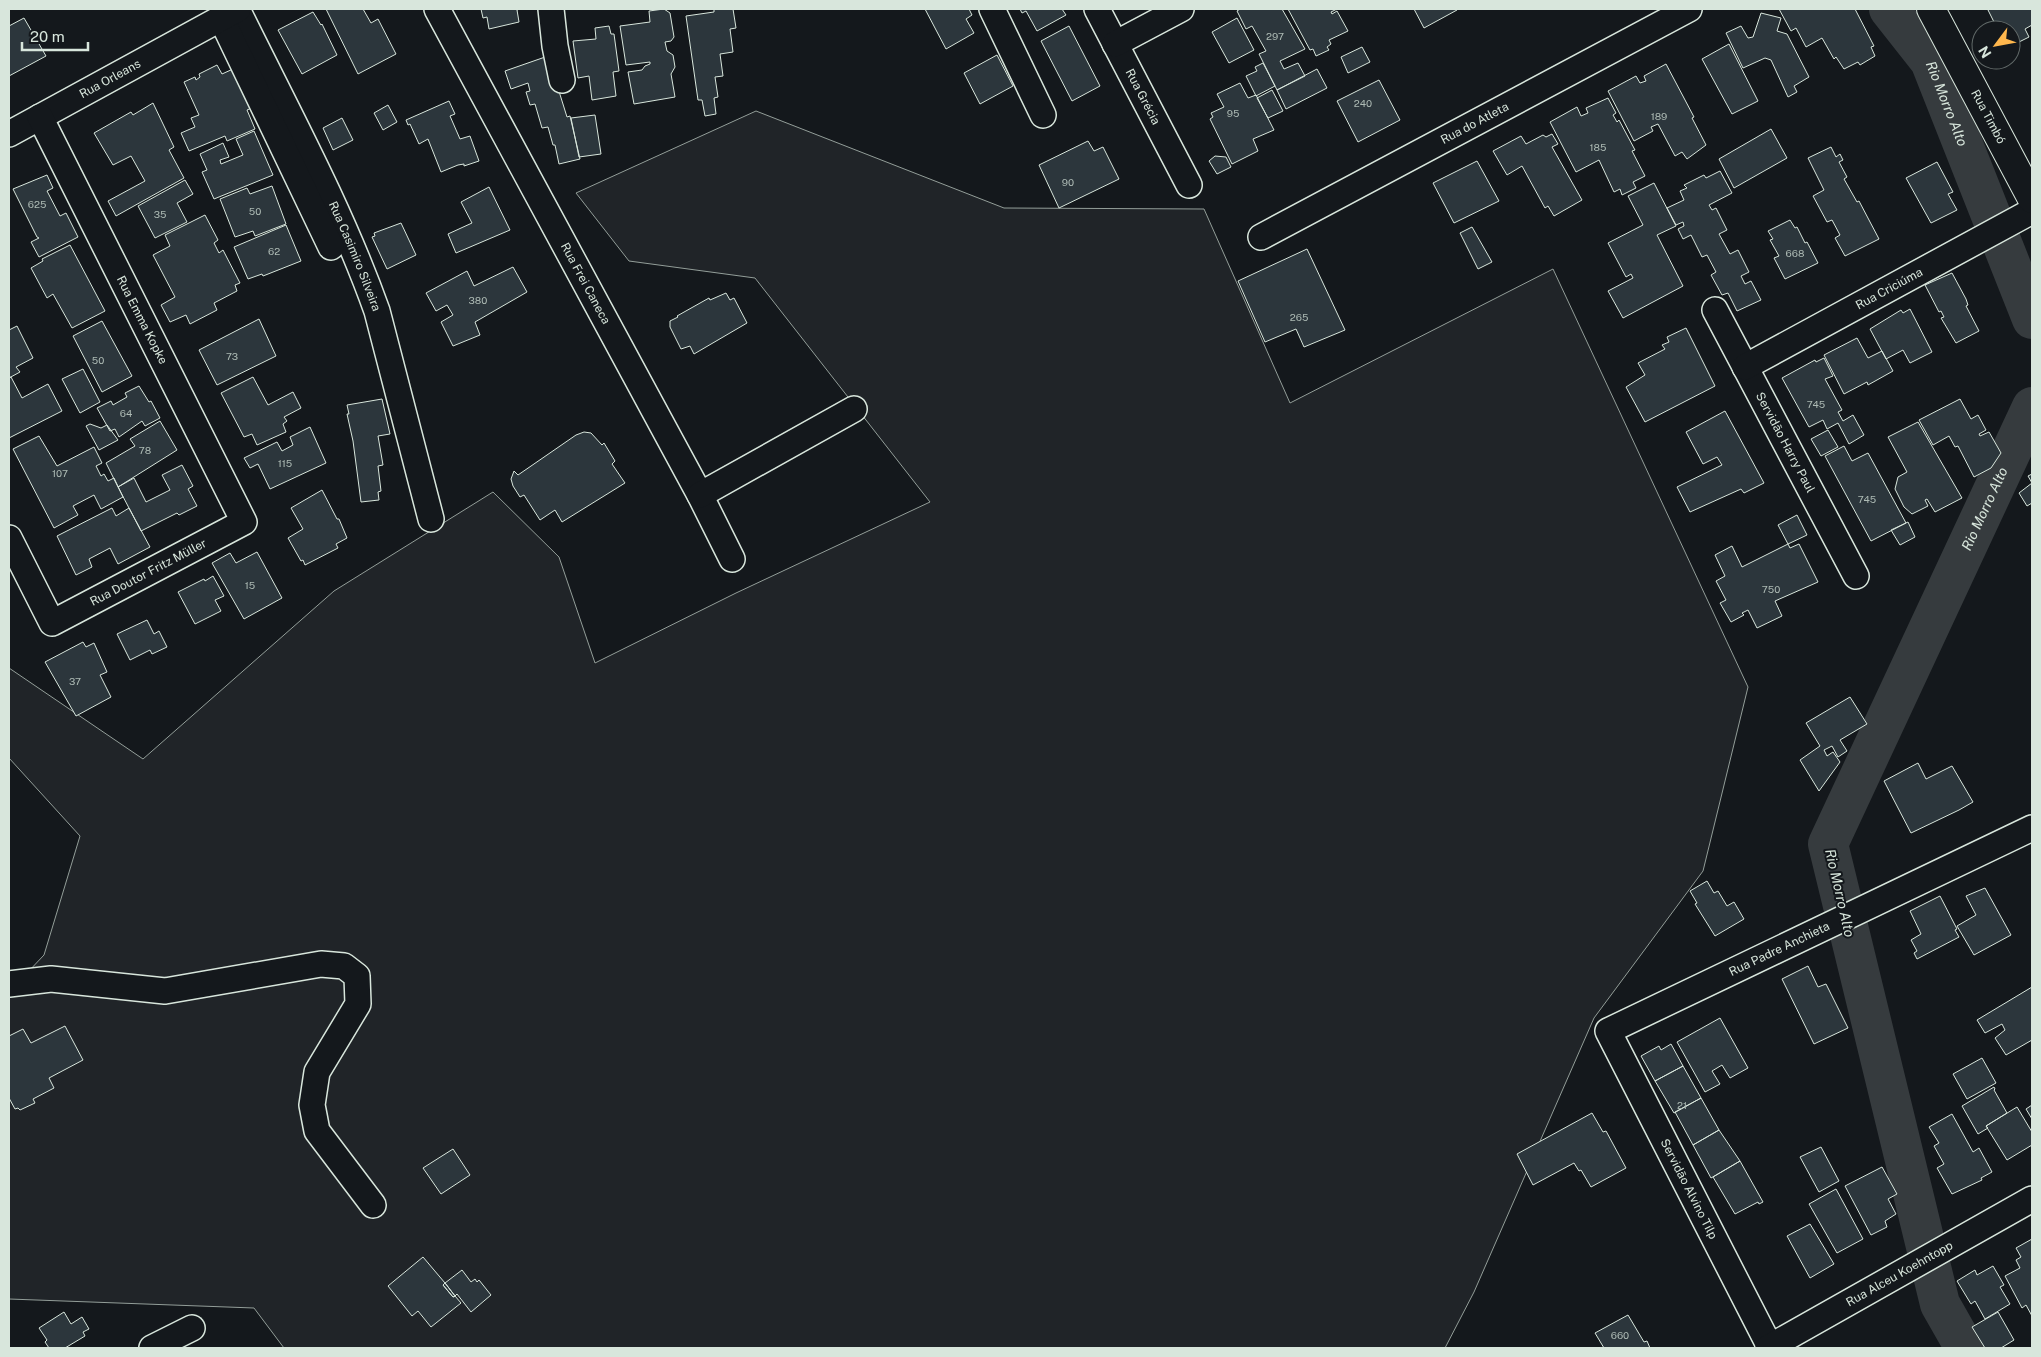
<svg xmlns="http://www.w3.org/2000/svg" width="2041" height="1357" viewBox="0 0 2041 1357" font-family="'Public Sans',sans-serif">
	<style>
		.green { fill: #202428; stroke: #939e99 }
		.lines { fill: none; stroke-linecap: round; stroke-linejoin: round }
		.river { stroke: #363b3e; stroke-width: 40 }
		.building { fill: #2c363c; stroke: #d8e6dc }
		.minor-casing { stroke: #d8e6dc; stroke-width: 28 }
		.major-casing { stroke: #d8e6dc; stroke-width: 30 }
		.minor { stroke: #14181c; stroke-width: 25 }
		.major { stroke: #14181c; stroke-width: 28 }
		.labels { text-anchor: middle; stroke-width: 4; stroke-linejoin: round; paint-order: stroke }
		.number-label { font-size: 10px; fill: #adbab4 }
		.street-label { font-size: 12px; fill: #d8e6dc; stroke: #14181c }
		.water-label { font-size: 14px; font-style: italic; fill: #d8e6dc; stroke: #14181c }
	</style>
	<rect width="100%" height="100%" fill="#14181c"/>
	<path class="green" d="M756 111 1004 208 1204 209 1290 403 1553 269 1748 687 1703 871 1594 1018 1474 1292 1445 1348H284L254 1308 9 1299V992L44 955 80 836 9 758V668L143 759 334 591 493 492 559 557 595 663 736 593 930 502 755 278 629 261 576 193Z"/>
	<g class="lines">
		<g class="river">
			<path id="s1" d="M1889 9 1930 61 2032 319"/>
			<path id="s2" d="M1965 1348 1940 1304 1828 844 2032 407"/>
		</g>
	</g>
	<path class="building" d="M326 9H363L371 23 378 19 396 54 358 74Z
		M481 9H519L517 10 519 22 489 29 487 17 483 18Z
		M664 9 670 13 674 37 671 41 665 42 667 51 673 55 675 67 671 74 675 97 634 104 628 72 642 70 645 66 650 64V62L626 65 620 26 650 22 649 11Z
		M714 9H733L736 28 730 29 733 52 720 54 723 76 715 77 718 97 714 98 716 114 705 116 702 100H698L686 16 714 12Z
		M925 9H969L972 15 966 19 974 33 946 49Z
		M1020 9H1062L1066 15 1037 31 1026 11 1022 13Z
		M1240 9H1282L1305 49 1280 61 1284 69 1298 63 1305 76 1277 90 1259 54 1266 51 1252 26 1246 29 1237 11Z
		M1288 9H1337L1331 12 1332 14 1337 11 1348 31 1329 40 1331 44 1327 47 1329 50 1316 56 1313 49 1310 50Z
		M1414 9H1456L1457 10 1424 28Z
		M1779 9H1855L1874 46 1871 47 1875 56 1860 65 1858 62 1844 69 1836 57 1834 59 1822 38 1806 47 1796 28 1791 31Z
		M1990 9H2032V25L2025 29 2029 37 2011 46V30H1998L1988 10Z
		M313 12 321 25 322 24 337 55 302 74 278 30Z
		M1761 13 1781 18 1777 31 1787 34 1809 77 1794 86 1797 92 1788 97 1771 60 1765 58 1743 68 1726 33 1741 26 1748 38 1753 37Z
		M24 18 46 56 9 76V26Z
		M1237 18 1254 50 1229 63 1212 32Z
		M609 26 611 34H614L619 71 613 72 616 96 592 100 589 76 578 78 573 41 596 39 595 28Z
		M1069 26 1100 86 1072 101 1041 41Z
		M1729 44 1758 101 1732 114 1702 59Z
		M1362 47 1370 62 1348 73 1341 57Z
		M997 55 1013 86 980 104 964 73Z
		M548 56 567 117 570 116 580 159 559 164 555 145H553L548 127 542 128 535 104 530 105 526 92 530 91 528 83 511 89 505 71Z
		M1263 63 1275 86 1256 96 1246 76 1257 71 1255 67Z
		M1666 64 1694 117 1692 118 1706 145 1687 159 1682 152 1675 156 1658 124 1651 127 1653 131 1634 141 1608 91 1636 76 1640 83 1646 81 1644 76Z
		M217 65 222 74 233 69 254 107 247 110 255 129 227 141 225 136 189 151 181 133 195 127 191 118 199 115 184 82 195 77 196 80 200 77 199 74Z
		M1317 69 1327 88 1286 109 1277 90Z
		M1379 80 1400 120 1358 142 1337 101Z
		M1240 83 1248 98 1256 95 1274 130 1253 139 1258 151 1232 164 1210 119 1213 117 1211 113 1224 107 1217 94Z
		M1272 90 1283 111 1268 118 1257 98Z
		M1608 98 1616 113 1613 115 1617 122 1619 120 1635 150 1632 151 1645 176 1633 182 1636 188 1622 195 1620 189 1614 192 1599 160 1576 172 1550 122 1577 107 1581 116 1588 113 1586 108Z
		M449 101 455 114 450 116 460 139 470 136 479 161 464 166V164L458 165 441 172 428 139 419 144 410 124 408 125 406 120Z
		M153 103 174 147 169 150 184 178 116 216 108 201 145 181 131 156 113 165 94 133 131 112 133 115Z
		M388 105 397 122 383 130 374 113Z
		M595 115 601 154 579 157 571 118Z
		M342 118 353 140 333 150 323 128Z
		M1771 129 1787 158 1734 188 1719 159Z
		M254 131 273 175 214 199 202 172 207 170 200 154 223 143 229 157 220 160 221 164 243 155 236 139Z
		M1552 134 1558 144 1552 147 1582 200 1554 216 1548 206 1545 208 1522 166 1507 175 1493 151 1521 136 1526 144 1543 135 1546 137Z
		M1088 141 1094 151 1103 147 1119 179 1059 208 1039 165Z
		M1831 147 1836 157 1840 154 1843 160 1839 162 1847 177 1844 179 1857 202 1859 201 1879 239 1845 256 1835 238 1840 235 1832 220 1827 222 1813 196 1824 190 1808 158Z
		M1215 156 1226 157 1231 167 1217 174 1209 161Z
		M1477 161 1499 201 1454 223 1433 183Z
		M1937 162 1953 192 1948 194 1957 210 1931 223 1906 178Z
		M1720 171 1732 193 1709 205 1712 210 1716 208 1727 230 1719 234 1730 254 1738 250 1749 272 1741 276 1745 284 1751 281 1761 300 1737 311 1728 293 1722 295 1711 275 1716 272 1707 255 1702 257 1691 235 1683 239 1678 229 1684 226 1683 222 1676 225 1667 208 1684 200 1680 191 1687 188 1684 185 1704 175 1706 178Z
		M47 175 53 188 47 191 60 216 66 213 78 237 39 257 31 242 39 238 37 237 13 189Z
		M185 180 193 194 177 203 187 222 155 238 138 206Z
		M1654 183 1676 226 1657 235 1683 286 1623 318 1608 291 1633 278 1631 274 1626 277 1608 243 1643 225 1628 196Z
		M272 186 286 224 255 236 253 231 235 237 220 199 247 188 250 194Z
		M489 187 510 230 456 253 448 234 472 223 461 202Z
		M205 215 218 240 214 243 219 253 223 250 240 283 235 285 237 291 214 303 217 310 190 324 186 315 170 322 161 305 175 297 153 255 170 246 165 235Z
		M1790 220 1795 228 1797 227 1805 243 1807 242 1818 263 1785 279 1774 258 1779 256 1770 240 1773 239 1768 231Z
		M401 223 416 255 387 269 372 237 375 236 374 233Z
		M286 225 301 261 263 276 262 274 248 279 234 247Z
		M1472 227 1492 262 1478 269 1460 233Z
		M70 245 105 311 72 328 53 294 47 298 31 268 43 261 42 259Z
		M1307 249 1345 330 1304 347 1296 329 1265 342 1238 281Z
		M513 267 527 292 475 322 480 335 453 346 441 322 453 315 447 305 436 311 426 293 467 271 474 286Z
		M1952 273 1966 299 1968 305 1966 306 1979 331 1956 343 1941 318 1944 317 1941 311 1939 312 1925 285Z
		M726 293 730 300 734 298 747 323 694 354 690 346 681 349 670 327V321L678 317 677 316 709 298 710 300Z
		M1910 309 1932 352 1910 363 1903 350 1886 359 1870 329 1901 310 1903 313Z
		M259 319 276 356 217 385 199 350Z
		M102 321 132 376 102 392 73 336Z
		M17 326 33 358 16 367 20 372 9 378V330Z
		M1686 328 1715 386 1645 422 1626 387 1645 375 1638 363 1665 349 1662 345 1669 342 1667 337Z
		M1857 338 1868 358 1882 351 1893 371 1868 385 1867 382 1844 394 1824 355Z
		M1824 358 1833 376 1825 379 1842 410 1838 412 1843 421 1853 415 1864 435 1849 444 1838 423 1827 429 1823 420 1809 427 1782 378 1815 360 1816 362Z
		M83 369 100 402 80 413 62 379Z
		M11 377 22 398 48 384 62 411 9 438V378Z
		M253 377 268 405 293 392 301 408 284 417 287 421 283 424 286 432 257 445 252 434 244 437 221 393Z
		M139 386 149 402 151 401 160 418 145 426 142 421 119 437 115 429 110 431 97 408 111 401 113 405 127 397 125 393Z
		M382 399 390 434 378 436 383 465 378 466 381 491 378 492 379 500 361 502 353 441 347 414H349L347 405Z
		M1960 399 1971 419 1978 415 1986 430 1979 434 1980 436 1989 432 2001 453 1991 468 1974 477 1958 446 1955 447 1949 436 1933 445 1919 420Z
		M1725 411 1764 483 1744 493 1741 489 1690 512 1677 487 1722 465 1717 457 1703 464 1686 432Z
		M160 421 177 450 118 487 106 463 135 446 130 439Z
		M1918 422 1962 498 1935 512 1927 499 1925 500 1928 506 1912 514 1904 507 1895 489 1898 477 1907 472 1888 437Z
		M90 424 101 428 107 425 118 440 99 450 86 426Z
		M310 427 326 463 270 489 258 464 250 468 244 458 277 442 282 451 293 445 290 437Z
		M1828 430 1838 447 1821 456 1811 439Z
		M584 432 591 433 602 445 604 443 615 461 612 464 625 483 562 522 555 510 540 520 524 495 520 497 513 486 511 479 514 471 518 475 576 435Z
		M39 436 57 466 94 447 102 463 96 466 101 476 104 474 108 481 114 478 123 497 101 509 94 495 73 506 78 515 54 528 13 449Z
		M1844 446 1852 461 1868 453 1906 523 1871 541 1825 456Z
		M182 465 193 486 188 489 197 506 179 515 177 513 141 531 118 487 134 478 146 502 170 490 162 475Z
		M2032 474V503L2027 506 2019 493 2032 483 2028 476Z
		M322 490 337 519H339L347 538 336 544 338 548 305 565 303 560 301 561 288 538 303 529 291 508Z
		M112 508 116 516 129 508 150 547 118 564 110 548 89 559 92 567 76 575 57 536Z
		M1797 515 1807 535 1788 544 1778 525Z
		M1908 522 1915 537 1900 545 1891 530Z
		M1788 544 1790 548 1799 544 1818 582 1775 601 1782 616 1757 628 1748 610 1742 613 1744 615 1731 622 1720 603 1726 600 1716 581 1725 576 1715 555 1732 546 1742 567Z
		M257 552 282 598 244 619 212 563 230 553 236 563Z
		M213 576 224 596 215 600 221 611 195 624 178 592 204 579 205 581Z
		M147 620 154 634 159 631 167 647 152 654 150 650 130 660 117 634Z
		M83 642 86 647 94 643 107 672 100 675 111 697 76 716 45 662Z
		M1850 697 1867 724 1840 740 1847 751 1838 757 1832 746 1824 750 1827 756 1833 752 1840 762 1819 791 1800 760 1820 746 1806 723Z
		M1918 763 1926 779 1952 766 1973 802 1959 810 1911 833 1884 781Z
		M1707 881 1714 893 1718 891 1727 906 1734 902 1744 919 1715 936 1695 904 1697 903 1690 891Z
		M1985 888 2011 935 1974 955 1957 926 1976 915 1966 896Z
		M1940 896 1957 929 1955 930 1959 937 1917 959 1914 953 1917 951 1911 940 1921 934 1910 911Z
		M1808 966 1818 987 1826 984 1848 1028 1814 1044 1782 979Z
		M2032 987V1040L2006 1055 1995 1038 2005 1030 2002 1024 1985 1033 1977 1020Z
		M1720 1018 1748 1068 1730 1078 1722 1065 1712 1071 1720 1084 1705 1092 1677 1042Z
		M65 1026 83 1060 49 1078 54 1088 33 1099 35 1103 20 1110 18 1108 15 1109 9 1098V1036L23 1029 31 1043Z
		M1671 1044 1683 1066 1655 1081 1641 1056 1659 1046 1661 1050Z
		M1982 1058 1996 1083 1967 1099 1953 1074Z
		M1683 1066 1701 1098 1674 1113 1655 1081Z
		M1994 1087 1995 1089 1994 1090 2007 1113 1986 1126 1988 1128 1978 1134 1962 1106Z
		M1701 1098 1719 1130 1693 1145 1675 1112Z
		M2032 1105V1119L2026 1109Z
		M2017 1107 2032 1132V1145L2007 1160 1986 1126Z
		M1592 1113 1603 1132 1606 1131 1626 1168 1591 1187 1581 1170 1579 1171 1574 1163 1533 1185 1517 1154Z
		M1952 1114 1973 1152 1979 1148 1992 1172 1981 1178 1982 1180 1952 1194 1937 1168 1944 1164 1934 1146 1939 1143 1929 1127Z
		M1719 1130 1740 1161 1711 1178 1693 1145Z
		M1821 1147 1839 1181 1819 1192 1800 1157Z
		M453 1149 470 1175 441 1194 423 1168Z
		M1740 1161 1763 1202 1759 1204 1758 1202 1735 1214 1713 1177Z
		M1882 1167 1897 1194 1888 1199 1896 1214 1885 1221 1887 1227 1871 1235 1845 1186Z
		M1836 1189 1863 1239 1837 1253 1809 1204Z
		M1810 1224 1834 1264 1810 1278 1787 1236Z
		M2032 1239V1316L2026 1305 2022 1308 2005 1276 2020 1268 2016 1260 2021 1257 2016 1248Z
		M423 1257 445 1283 443 1285 453 1297 455 1296 461 1303 431 1327 418 1311 412 1316 388 1286Z
		M1993 1266 2004 1285 2000 1287 2010 1304 1985 1319 1975 1301 1971 1304 1957 1281 1975 1270 1977 1275Z
		M462 1270 471 1282 475 1279 477 1282 479 1280 491 1295 471 1312 457 1294 455 1296 445 1283Z
		M445 1283 455 1296 453 1297 443 1285Z
		M64 1312 71 1324 82 1317 89 1329 83 1332 85 1336 65 1348H49L45 1342 47 1340 39 1328Z
		M1998 1312 2014 1340 2001 1348H1985L1972 1327Z
		M1628 1315 1644 1342 1647 1341 1650 1348H1604L1595 1333Z"/>
	<g class="lines">
		<defs>
			<g id="minor">
				<path id="s3" d="M237 9C286 109 340 207 377 311L431 519"/>
				<path id="s4" d="M437 9 700 495 732 559"/>
				<path d="M551 9 555 46 562 80"/>
				<path d="M992 9 1043 115"/>
				<path id="s5" d="M1097 9 1189 185"/>
				<path d="M221 18 331 247"/>
				<path d="M1115 44 1181 9"/>
				<path id="s6" d="M9 134 238 9"/>
				<path id="s7" d="M1261 237 1689 9"/>
				<path id="s8" d="M1715 310 1856 576"/>
				<path id="s9" d="M1745 367 2032 211"/>
				<path d="M700 495 854 409"/>
				<path id="s10" d="M9 538 52 623 244 522 40 117"/>
				<path d="M9 984 51 979 165 991 321 964 344 966 357 976 358 1004 317 1072 312 1105 317 1131 373 1205"/>
				<path id="s11" d="M1770 1347 1608 1031 2032 828"/>
				<path d="M152 1348 192 1328"/>
				<path id="s12" d="M1768 1348 2032 1199"/>
			</g>
			<g id="major">
				<path id="s13" d="M1931 9 2032 199"/>
			</g>
		</defs>
		<use href="#minor" class="minor-casing"/>
		<use href="#major" class="major-casing"/>
		<use href="#minor" class="minor"/>
		<use href="#major" class="major"/>
	</g>
	<g class="labels">
		<g class="number-label">
			<text x="1275" y="40">297</text>
			<text x="1363" y="107">240</text>
			<text x="1233" y="117">95</text>
			<text x="1659" y="120">189</text>
			<text x="1598" y="151">185</text>
			<text x="1068" y="186">90</text>
			<text x="37" y="208">625</text>
			<text x="255" y="215">50</text>
			<text x="160" y="218">35</text>
			<text x="274" y="255">62</text>
			<text x="1795" y="257">668</text>
			<text x="478" y="304">380</text>
			<text x="1299" y="321">265</text>
			<text x="232" y="360">73</text>
			<text x="98" y="364">50</text>
			<text x="1816" y="408">745</text>
			<text x="126" y="417">64</text>
			<text x="145" y="454">78</text>
			<text x="285" y="467">115</text>
			<text x="60" y="477">107</text>
			<text x="1867" y="503">745</text>
			<text x="250" y="589">15</text>
			<text x="1771" y="593">750</text>
			<text x="75" y="685">37</text>
			<text x="1682" y="1109">21</text>
			<text x="1620" y="1339">660</text>
		</g>
		<g class="street-label">
			<text dy="4" stroke="none"><textPath href="#s6" startOffset="115">Rua Orleans</textPath></text>
			<text dy="4" stroke="none"><textPath href="#s5" startOffset="99">Rua Grécia</textPath></text>
			<text dy="4" stroke="none"><textPath href="#s13" startOffset="122">Rua Timbó</textPath></text>
			<text dy="4" stroke="none"><textPath href="#s7" startOffset="242">Rua do Atleta</textPath></text>
			<text dy="4" stroke="none"><textPath href="#s3" startOffset="274">Rua Casimiro Silveira</textPath></text>
			<text dy="4" stroke="none"><textPath href="#s4" startOffset="312">Rua Frei Caneca</textPath></text>
			<text dy="4" stroke="none"><textPath href="#s9" startOffset="164">Rua Criciúma</textPath></text>
			<text transform="translate(142 320) rotate(63)" y="4">Rua Emma Kopke</text>
			<text dy="4" stroke="none"><textPath href="#s8" startOffset="150">Servidão Harry Paul</textPath></text>
			<text dy="4" stroke="none"><textPath href="#s10" startOffset="204">Rua Doutor Fritz Müller</textPath></text>
			<text dy="4" stroke="none"><textPath href="#s11" startOffset="545">Rua Padre Anchieta</textPath></text>
			<text transform="translate(1689 1189) rotate(63)" y="4">Servidão Alvino Tilp</text>
			<text dy="4" stroke="none"><textPath href="#s12" startOffset="151">Rua Alceu Koehntopp</textPath></text>
		</g>
		<g class="water-label">
			<text dy="5" stroke="none"><textPath href="#s1" startOffset="112">Rio Morro Alto</textPath></text>
			<text dy="5" stroke="none"><textPath href="#s2" startOffset="894">Rio Morro Alto</textPath></text>
			<text transform="translate(1840 893) rotate(77)" y="5">Rio Morro Alto</text>
		</g>
	</g>
	<rect width="2041" height="1357" fill="none" stroke="#d8e6dc" stroke-width="20"/>
	<g transform="translate(1996 45) rotate(238)"><circle r="24" fill="#14181c" stroke="#626a69"/>
	<path d="M0-4L9 19L0 12L-9 19Z" fill="#ffb74d"/>
	<text y="-8" font-size="14" font-weight="bold" text-anchor="middle" fill="#d8e6dc">N</text>
	</g>
	<path d="M22 42v8h66v-8" fill="none" stroke="#d8e6dc" stroke-width="2.5"/>
	<text x="30" y="42" font-size="15" fill="#d8e6dc" stroke="#14181c" stroke-width="4" paint-order="stroke">20 m</text>
</svg>
